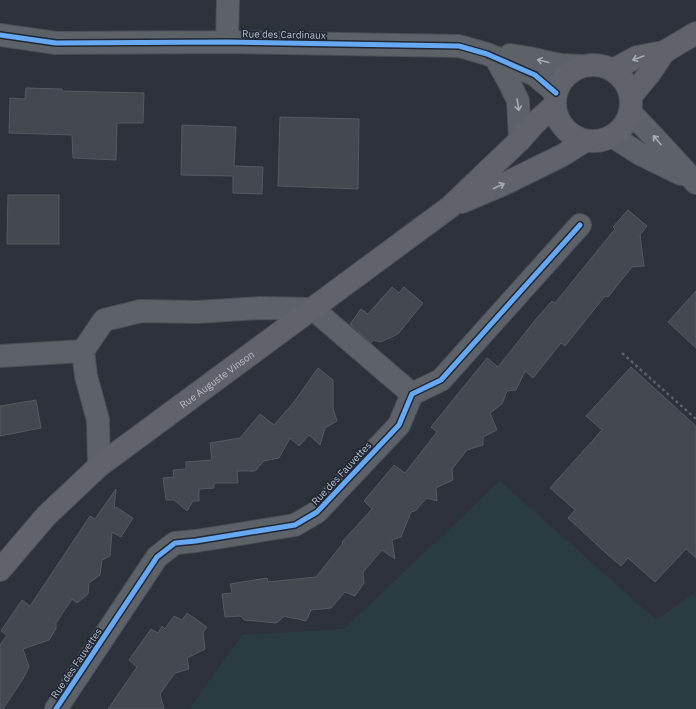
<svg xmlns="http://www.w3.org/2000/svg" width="696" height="709" viewBox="0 0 696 709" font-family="'IBM Plex Sans',sans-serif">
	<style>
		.green { fill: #2b3c41 }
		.building { fill: #44484f; stroke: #555961 }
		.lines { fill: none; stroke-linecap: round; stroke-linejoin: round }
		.minor-casing { stroke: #4c4e54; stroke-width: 24 }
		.major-casing { stroke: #4b4e57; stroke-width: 24 }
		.path { stroke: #5c6066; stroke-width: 2.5; stroke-dasharray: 3 3; stroke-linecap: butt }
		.minor { stroke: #5d6168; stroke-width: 22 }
		.major { stroke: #60636a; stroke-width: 22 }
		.cycleway-casing { stroke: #202735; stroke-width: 8 }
		.cycleway { stroke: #66a8f1; stroke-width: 5 }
		.oneway { stroke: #a6acb7 }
		.oneway2 { stroke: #a6abb6 }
		.labels { text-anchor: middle; stroke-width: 3.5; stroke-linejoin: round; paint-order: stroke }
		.street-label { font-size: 10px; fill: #b8beca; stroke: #202735 }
	</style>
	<rect width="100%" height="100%" fill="#2e323a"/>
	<path class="green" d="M500 481 656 620 696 592V709H189L242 635 344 629Z"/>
	<path class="building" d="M26 88 62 89V91L144 93 143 123H117L116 160 73 158 72 135 9 133 10 98 25 99Z
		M280 117 359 119 358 189 278 186Z
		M182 125 236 127 234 166 263 167 262 194 233 193V176L181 175Z
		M8 195H59V244H7Z
		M628 210 647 226 640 235 644 266 632 267 608 297 605 296 565 346 561 343 533 378 525 371 516 390 507 391 502 404 490 413 497 430 483 437V445L467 450 452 469 453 480 436 488 437 501 427 498 415 511 411 512 401 537 392 540 395 559 382 550 363 572 364 583 355 596 345 592 331 608 311 610 306 621 298 619H297L284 616 277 623 244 620 241 616 225 617 222 594 232 593 230 584 267 578 268 582 316 577 343 543 342 542 372 509 364 501 394 465 405 473 437 432 431 427 487 358 498 367 536 319 552 301 555 303 615 229 613 227Z
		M392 287 399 293 404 287 423 303 398 334 381 342 373 340 371 343 350 324 361 309 368 314Z
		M696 291V348L668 322Z
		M631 367 696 426V558L686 549 655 582 628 558 621 566 608 555 568 518 575 510 550 488 602 430 586 416Z
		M318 368 333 380V408L337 421 325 428 320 445 309 435 299 446 290 438 279 458 264 461 255 471H237L238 483H214V488L199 489V501H193L187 511 174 500H166L163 478 174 477 173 470 186 469V462L212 460 210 443 240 438 260 414 274 425 294 402Z
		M36 400 41 428 0 436V406Z
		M116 489 114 509 116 507 133 518 121 537 112 532 110 556 102 560 100 575 89 583 88 594 77 603 72 599 56 623V629L49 640 23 649 29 667 23 679 3 709H0V645L7 635 1 631 22 600 30 606 90 516 95 519Z
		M187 613 207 627 203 633 205 649 187 658 189 669 175 673 160 694 164 709H108L137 667 129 660 151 629 158 633 162 626 165 629 174 616 182 620Z"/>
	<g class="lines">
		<defs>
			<path id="minor" d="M0 35 56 43 227 42 459 46 487 54 535 75 556 93
				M227 42 228 0
				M510 55 529 58 560 65 582 66
				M495 57 510 84 518 101 520 140
				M630 112 653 136 696 183
				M612 136 640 154 681 174
				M0 356 83 351
				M99 466 98 420 86 376 83 351 104 320 141 311 197 312 260 308 313 309 412 394
				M56 709 157 557 175 543 196 541 295 525 317 512 399 425 412 394 441 380 580 225"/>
			<g id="major">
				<circle cx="593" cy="103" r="38"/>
				<path d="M613 70 637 57 664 52 696 33"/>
				<path d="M631 96 650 73 664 52"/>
				<path d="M462 202 502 185 563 155 585 141"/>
				<path id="s1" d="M0 570 46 516 99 466 450 207 520 140 535 123 555 105"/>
			</g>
		</defs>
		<use href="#minor" class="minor-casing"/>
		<use href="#major" class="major-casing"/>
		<path class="path" d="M622 353 696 419"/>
		<use href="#minor" class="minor"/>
		<use href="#major" class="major"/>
		<defs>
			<path id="cycleway" d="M0 35 56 43 227 42 459 46 487 54 535 75 556 93
				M56 709 157 557 175 543 196 541 295 525 317 512 399 425 412 394 441 380 580 225"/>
		</defs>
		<use href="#cycleway" class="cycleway-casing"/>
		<use href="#cycleway" class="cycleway"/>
	</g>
	<defs><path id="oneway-shaft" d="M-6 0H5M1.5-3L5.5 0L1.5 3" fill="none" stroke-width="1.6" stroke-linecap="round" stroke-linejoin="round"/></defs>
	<g class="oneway">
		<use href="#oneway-shaft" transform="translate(638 58) rotate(160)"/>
		<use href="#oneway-shaft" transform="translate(499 186) rotate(-24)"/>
	</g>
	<g class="oneway2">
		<use href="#oneway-shaft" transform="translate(543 61) rotate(-166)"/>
		<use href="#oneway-shaft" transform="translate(518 105) rotate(81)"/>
		<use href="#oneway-shaft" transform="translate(657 140) rotate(-131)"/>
	</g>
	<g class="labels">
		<g class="street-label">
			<text transform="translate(284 34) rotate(1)" y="4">Rue des Cardinaux</text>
			<text dy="4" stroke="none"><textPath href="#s1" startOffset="290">Rue Auguste Vinson</textPath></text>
			<text transform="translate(341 473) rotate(-47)" y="4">Rue des Fauvettes</text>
			<text transform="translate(76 663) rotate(-56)" y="4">Rue des Fauvettes</text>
		</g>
	</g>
</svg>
